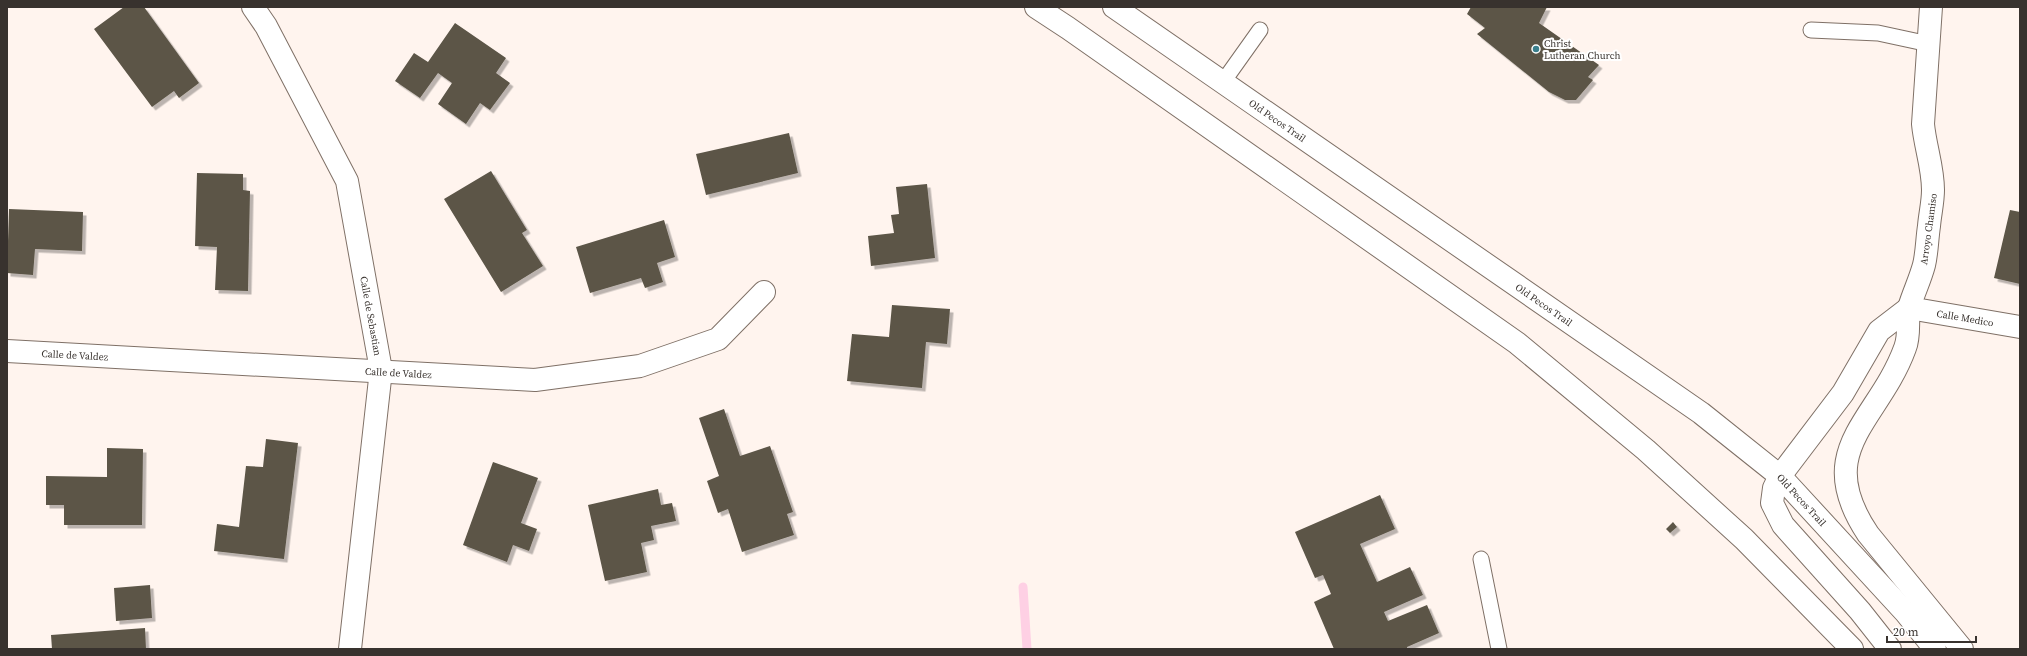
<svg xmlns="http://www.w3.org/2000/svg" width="2027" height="656" viewBox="0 0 2027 656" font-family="'Source Serif 4',serif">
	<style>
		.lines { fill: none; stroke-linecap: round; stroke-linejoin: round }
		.stream { stroke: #fed0e4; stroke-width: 9 }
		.building { fill: #5b5547; filter: url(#shadow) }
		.lane-casing { stroke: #7f7066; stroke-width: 17 }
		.street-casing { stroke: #7f7066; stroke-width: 24 }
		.secondary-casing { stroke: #7f7066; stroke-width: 24 }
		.lane { stroke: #fff; stroke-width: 15 }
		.street { stroke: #fff; stroke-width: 22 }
		.secondary { stroke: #fff; stroke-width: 22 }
		.poi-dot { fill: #3a7f8d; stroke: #fff; stroke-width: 1.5 }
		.labels { text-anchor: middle; stroke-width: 4; stroke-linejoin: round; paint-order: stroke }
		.poi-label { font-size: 10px; fill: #38322e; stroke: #fff; text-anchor: start }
		.street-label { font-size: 10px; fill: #38322e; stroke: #fff }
	</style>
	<defs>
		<filter id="shadow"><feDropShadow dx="3.5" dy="3.5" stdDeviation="0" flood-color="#0004"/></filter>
	</defs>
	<rect width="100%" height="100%" fill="#fff4ee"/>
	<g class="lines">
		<path class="stream" d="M1023 587 1027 649"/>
	</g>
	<path class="building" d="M124 7H144L199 83 179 98 174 91 152 107 94 29Z
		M1471 7H1547L1539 23 1599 65 1588 77 1593 80 1576 100H1565L1549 92 1477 34 1485 28 1467 14Z
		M455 23 506 58 496 73 510 83 490 110 480 103 466 124 438 104 452 83 438 73 420 98 395 81 414 53 428 62Z
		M789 133 798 173 706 195 696 154Z
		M491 171 527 230 522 233 543 266 501 292 444 199Z
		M197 173 243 174V190L250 191 248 291 215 290 217 247 195 246Z
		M927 184 935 258 871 266 868 236 894 233 891 215 899 214 896 187Z
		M9 209 83 212 82 251 35 249 33 275 7 273Z
		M2010 210 2020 212V284L1994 278Z
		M664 220 675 257 657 263 663 282 645 288 641 278 590 293 576 247Z
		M892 305 950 309 947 344 926 342 922 388 847 381 852 334 889 337Z
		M724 409 740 456 770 446 793 512 787 514 794 535 742 552 728 509 718 513 707 481 719 476 699 418Z
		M266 439 298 443 284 559 214 551 217 524 239 527 246 466 263 467Z
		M107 448 143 449 142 525H64V505H46V476L107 477Z
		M493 462 538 478 521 523 537 529 529 551 513 545 507 562 463 545Z
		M658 489 661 505 672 503 676 521 651 526 654 540 641 543 647 572 605 581 588 505Z
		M1380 495 1395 529 1360 544 1377 582 1410 567 1423 595 1384 612 1388 621 1427 605 1439 633 1407 647V649H1334L1314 602 1331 594 1323 575 1315 578 1295 532Z
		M1673 522 1677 527 1670 533 1666 529Z
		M150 585 152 618 116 621 114 588Z
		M145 628 146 649H52L51 635Z"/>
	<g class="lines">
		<defs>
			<path id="lane" d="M1811 30 1878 33 1929 44
				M1223 82 1260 30
				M1481 559 1499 649"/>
			<g id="street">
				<path id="s1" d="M253 7 266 26 347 181 381 370 350 649"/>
				<path id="s2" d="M1909 308 2020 327"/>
				<path id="s3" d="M7 351 535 380 640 366 718 339 764 292"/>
			</g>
			<g id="secondary">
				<path d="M1036 7 1068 28 1517 343 1646 450 1744 539 1852 649"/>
				<path id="s4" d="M1114 7 1701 413 1780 476 1906 613 1935 649"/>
				<path d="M1931 7 1923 124C1925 146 1933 167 1933 190 1933 202 1930 214 1929 226 1927 239 1927 253 1924 265 1920 280 1913 294 1909 308 1907 321 1910 336 1905 348 1878 422 1811 449 1868 534L1962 649"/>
				<path d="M1890 649 1860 611 1783 525 1772 503 1774 488 1780 476 1843 393 1879 331 1909 308"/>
			</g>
		</defs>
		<use href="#lane" class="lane-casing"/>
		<use href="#street" class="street-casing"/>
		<use href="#secondary" class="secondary-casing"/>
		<use href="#lane" class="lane"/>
		<use href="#street" class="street"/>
		<use href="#secondary" class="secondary"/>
	</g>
	<circle class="poi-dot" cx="1536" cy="49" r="4"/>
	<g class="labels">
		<g class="poi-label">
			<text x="1544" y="47">Christ<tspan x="1544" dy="12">Lutheran Church</tspan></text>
		</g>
		<g class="street-label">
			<text dy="4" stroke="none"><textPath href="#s4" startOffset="199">Old Pecos Trail</textPath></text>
			<text transform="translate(1928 229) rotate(-82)" y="4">Arroyo Chamiso</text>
			<text dy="4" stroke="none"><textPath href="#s4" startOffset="523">Old Pecos Trail</textPath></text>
			<text dy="4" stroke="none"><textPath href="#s1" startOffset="335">Calle de Sebastian</textPath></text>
			<text dy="4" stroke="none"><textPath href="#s2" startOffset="57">Calle Medico</textPath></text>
			<text dy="4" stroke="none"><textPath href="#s3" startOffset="68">Calle de Valdez</textPath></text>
			<text dy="4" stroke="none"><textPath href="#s3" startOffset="392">Calle de Valdez</textPath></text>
			<text dy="4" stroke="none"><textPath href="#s4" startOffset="847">Old Pecos Trail</textPath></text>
		</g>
	</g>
	<rect width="2027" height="656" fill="none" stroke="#38322e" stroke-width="16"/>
	<path d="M1887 636v6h89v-6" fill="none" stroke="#38322e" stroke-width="2"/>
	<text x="1893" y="636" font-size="12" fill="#38322e" stroke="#ffffff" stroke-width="3" paint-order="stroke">20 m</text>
</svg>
